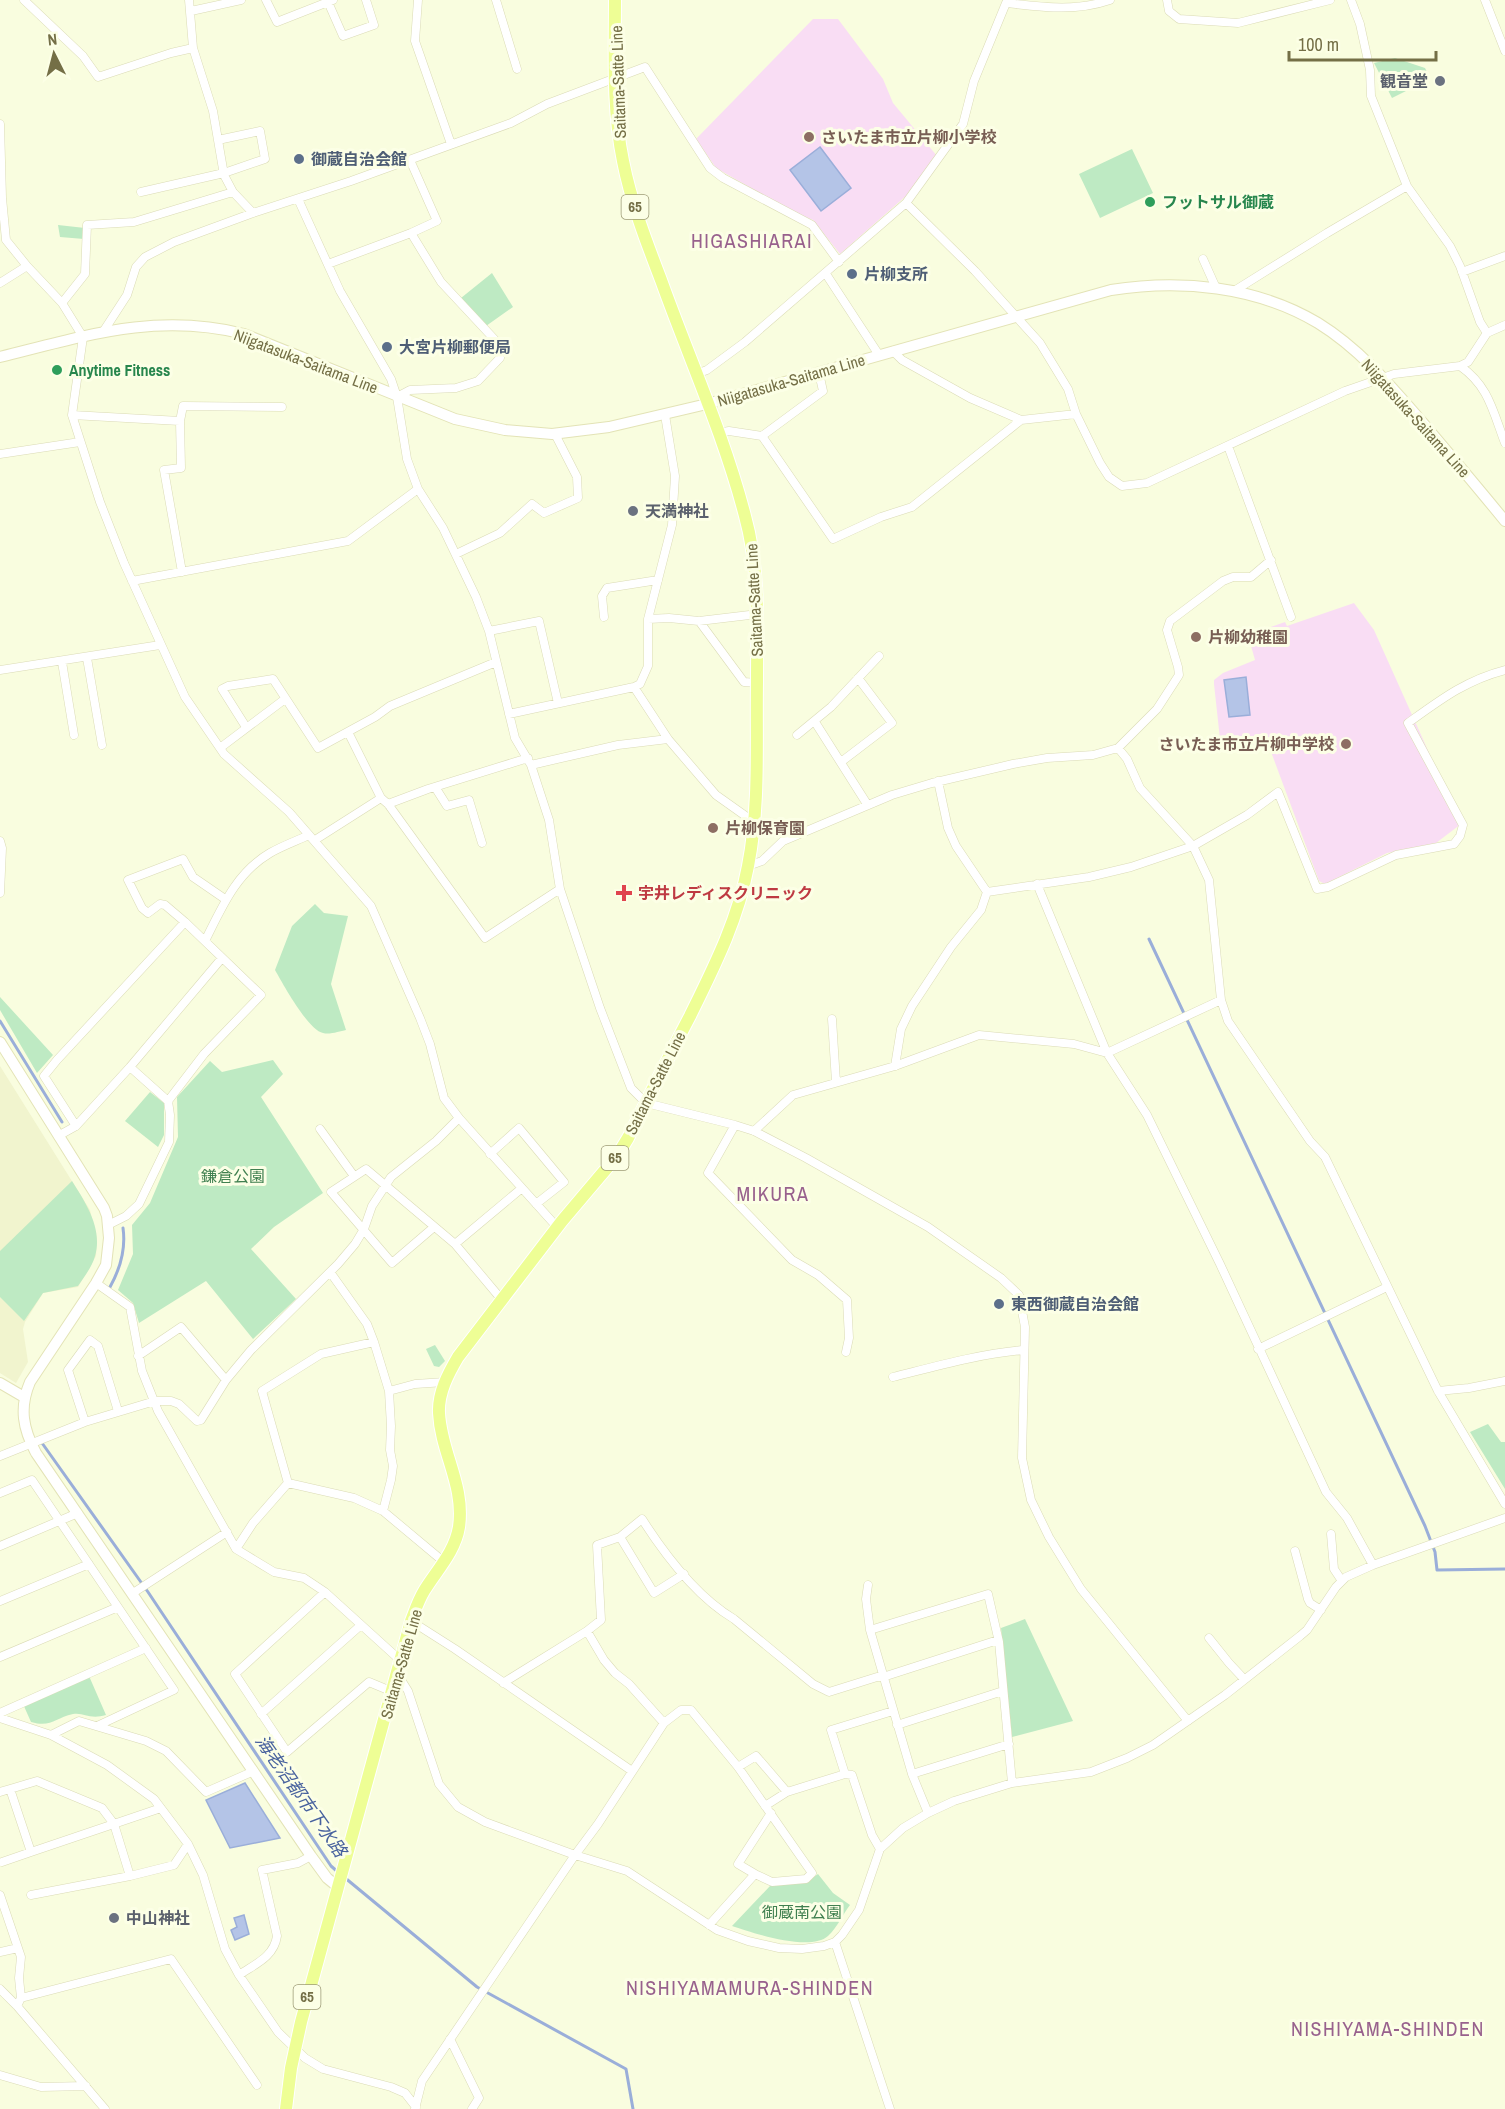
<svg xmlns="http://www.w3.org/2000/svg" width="1505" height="2109" viewBox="0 0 1505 2109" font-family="'Archivo Narrow','Noto Sans JP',sans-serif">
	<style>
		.residential { fill: #f1f4ce }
		.education { fill: #f9ddf4 }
		.green { fill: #beeac3 }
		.water { fill: #b4c4e7; stroke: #9aaed9; stroke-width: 1.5 }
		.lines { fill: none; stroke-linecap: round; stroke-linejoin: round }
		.stream { stroke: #9aaed9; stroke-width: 3 }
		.street-casing { stroke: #dbdbb6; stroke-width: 9 }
		.secondary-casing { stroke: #e3e3b6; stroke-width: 12 }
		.primary-casing { stroke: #fff; stroke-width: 14 }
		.street { stroke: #fff; stroke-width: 8 }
		.secondary { stroke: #fff; stroke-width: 10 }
		.primary { stroke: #eefe95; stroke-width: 12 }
		.worship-dot { fill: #6b7280; stroke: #fcffe6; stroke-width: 2 }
		.education-dot { fill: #8d6e63; stroke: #fcffe6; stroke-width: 2 }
		.service-dot { fill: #5c6f8a; stroke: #fcffe6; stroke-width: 2 }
		.leisure-dot { fill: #2e9e5b; stroke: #fcffe6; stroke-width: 2 }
		.health-dot { fill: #e0444e; stroke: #fcffe6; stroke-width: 2 }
		.labels { text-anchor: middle; stroke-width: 6; stroke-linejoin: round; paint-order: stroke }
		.shield { fill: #fcffe6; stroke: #9d9a76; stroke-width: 1.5 }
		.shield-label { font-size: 15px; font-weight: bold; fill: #746f46 }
		.worship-label { font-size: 16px; font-weight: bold; fill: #5b616d; stroke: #fcffe6; text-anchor: start }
		.street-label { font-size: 16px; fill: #746f46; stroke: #fcffe6 }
		.education-label { font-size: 16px; font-weight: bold; fill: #785e54; stroke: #fcffe6; text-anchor: start }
		.service-label { font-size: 16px; font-weight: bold; fill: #4e5e75; stroke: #fcffe6; text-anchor: start }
		.leisure-label { font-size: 16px; font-weight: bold; fill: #27864d; stroke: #fcffe6; text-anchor: start }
		.health-label { font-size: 16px; font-weight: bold; fill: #be3a42; stroke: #fcffe6; text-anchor: start }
		.park-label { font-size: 16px; fill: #408050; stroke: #fcffe6 }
		.water-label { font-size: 18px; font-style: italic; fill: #48629e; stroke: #fcffe6 }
		.quarter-label { font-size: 20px; letter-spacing: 1.5px; fill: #98618d; stroke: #fcffe6 }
	</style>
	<rect width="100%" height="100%" fill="#f9fddf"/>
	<path class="residential" d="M0 1066 90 1210 97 1238 96 1256 78 1287 43 1293 25 1322 23 1329 28 1362 16 1383 0 1373Z"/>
	<path class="education" d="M813 19H838L883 79 893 103 937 156 907 195 840 254 813 220 791 211 716 168 696 139Z
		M1354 603 1374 630 1461 824 1436 843 1387 853 1325 884 1319 881 1267 741 1245 747V740L1237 741 1236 737 1220 739 1214 684V680L1223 673 1255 660 1248 635 1285 622 1287 626Z"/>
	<path class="green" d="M1395 58 1425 68 1428 74 1406 91 1392 98 1374 63Z
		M1132 149 1153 193 1100 218 1079 174Z
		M58 225 85 228 84 239 60 237Z
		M492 273 513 307 486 326 461 298Z
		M315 904 324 913 348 916 331 984 346 1030C340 1031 330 1035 323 1033 308 1030 283 984 275 970L292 926Z
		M0 997 53 1055 37 1073 0 1010Z
		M273 1060 283 1074 261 1097 323 1193 274 1227 251 1249 296 1299 253 1339 206 1281 139 1323 133 1303 118 1290 133 1254 132 1225 150 1203 178 1137 177 1097 210 1061 222 1072Z
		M150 1092 164 1103V1135L158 1147 125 1121Z
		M72 1181C86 1203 103 1229 95 1256 92 1267 84 1277 78 1286L43 1293 24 1321 0 1297V1251Z
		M435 1345 445 1361 439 1367 434 1366 426 1349Z
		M1488 1424 1501 1442H1505V1489L1470 1432Z
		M1025 1619 1073 1721 1012 1737 1001 1628Z
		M89 1676 106 1715C89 1720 84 1712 73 1714 55 1718 51 1728 31 1722L23 1704Z
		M818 1874 833 1893 850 1905C843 1914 837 1928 828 1936 810 1952 753 1933 732 1926L770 1886 808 1881Z"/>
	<path class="water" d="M820 147 851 188 821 211 790 170Z
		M1246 677 1250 715 1229 717 1224 680Z
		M245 1783 280 1838 230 1848 206 1800Z
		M244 1915 249 1934 235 1940 231 1930 237 1927 234 1918Z"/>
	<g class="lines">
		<path class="stream" d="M1149 939 1425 1526 1435 1552 1437 1570 1505 1569
			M0 1021 62 1122
			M110 1287C120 1269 126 1249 123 1228
			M42 1443 148 1592 331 1866 339 1873
			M344 1877 477 1987 626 2069 633 2109"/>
		<defs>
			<path id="street" d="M24 0 83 56 98 77 171 53 193 48
				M189 0 193 48 213 111 224 175 233 192 253 213
				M266 0 277 22 333 0
				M418 0 415 41 451 144
				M496 0 517 69
				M1167 0 1169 11 1179 19 1238 23 1330 0
				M1351 0 1360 24 1370 70 1371 96 1407 186 1450 246 1460 266 1480 322 1487 333
				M1485 0 1505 51
				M328 2 343 36 374 25 366 0
				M191 11 241 0
				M0 124 2 198 6 240 27 266 62 303 83 337 72 415 100 502 124 563 185 697 224 754 289 812 371 906 420 1018 430 1044 444 1098 459 1118 557 1227
				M141 192 224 173 265 159 260 131 218 140
				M298 199 340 291 391 379 397 397 407 459 418 489 443 528 476 597 489 631 515 738 531 765 549 820 560 889 600 1008 631 1088 646 1103 735 1125 754 1131 806 1158 928 1227 1001 1278 1019 1295 1025 1327 1022 1458 1031 1500 1049 1537 1081 1589 1188 1721
				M906 203 975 271 1040 343 1068 389 1076 414 1100 463 1109 477 1122 486 1147 483 1345 391 1394 374 1460 366 1468 362 1487 333 1505 325
				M1203 259 1216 288
				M328 264 411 233
				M1462 272 1505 256
				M826 274 879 355
				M0 283 27 266
				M1234 291 1327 233 1407 186
				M62 303 85 274 87 225 134 222 233 192
				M103 332 127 295 136 267 145 257 174 242 253 213 351 181 511 123 547 104 645 67 710 168 723 178 812 225 839 262
				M893 351 902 360 970 398 1021 420 1076 414
				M1460 366C1489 386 1493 412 1505 443
				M696 374 707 370 745 342 906 203 963 124 974 81 1006 3C1042 7 1075 12 1110 0
				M397 397 410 390 456 388 478 381 500 358 496 341 441 282 411 233 437 221 410 160
				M72 415 180 421 181 468 164 470 182 572
				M180 421 183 406 282 407
				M718 433 729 431 762 436 833 539 881 517 912 507 1021 420
				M762 436 823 391 819 373
				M1228 446 1291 617
				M0 454 80 442
				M456 554 500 533 532 504 544 513 578 498 577 477 555 434
				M132 581 348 541 418 489
				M604 617 602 596 607 588 658 580
				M648 619 669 618 699 621 758 614
				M699 621 744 682 757 683
				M489 631 539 621 558 703
				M87 658 102 745
				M62 662 74 735
				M0 670 160 645
				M634 687 668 739 716 795 754 822
				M509 714 634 687 640 684 648 666V619L672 525 675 476 665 415
				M815 722 867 804
				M246 727 222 689 228 686 273 679 318 748 375 717 390 706 496 662
				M348 732 381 798 388 804 485 938 560 889
				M797 735 831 707 879 656
				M220 748 285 699
				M1118 748 1127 759 1140 788 1193 846 1209 880 1221 1000 1228 1021 1310 1141 1325 1157 1438 1391 1505 1504
				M841 762 892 723 858 678
				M531 765 618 745 668 739
				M938 781 948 828 956 846 987 892
				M435 787 447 806 469 800 482 843
				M388 804 428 789 528 758
				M315 840 381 798
				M0 841 2 848 0 893
				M748 866 762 861 783 841 892 795 932 783 1013 764 1047 758 1093 755 1118 748 1157 709 1179 675 1178 667 1167 630 1170 621 1223 581 1233 577H1251L1271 560
				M1037 884 1107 1053 1147 1115 1220 1264 1326 1492 1347 1518 1373 1565
				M987 892 1089 877 1131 867 1193 846 1247 815 1278 792 1317 889 1328 887 1396 855 1454 844 1460 836 1463 825 1408 723C1440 700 1466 680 1505 670
				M185 922 165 905 160 904 148 913 142 908 128 880 183 859 193 877 225 899
				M205 941C222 907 236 873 270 853 282 846 296 841 309 835
				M832 1019 836 1082
				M895 1066 901 1029 912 1006 951 947 981 910 987 892
				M735 1125 708 1173 792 1260 818 1275 847 1300 849 1338 846 1352
				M76 1126 130 1067 222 958
				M320 1129 354 1176
				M754 1131 793 1095 895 1066 979 1035 1074 1044 1107 1053 1221 1000
				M58 1136 76 1126 44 1076 57 1060 185 922 261 995 204 1054 168 1101
				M490 1154 519 1128 564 1182 536 1204
				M108 1225 126 1216 139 1204 169 1142 170 1115 168 1101 130 1067
				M434 1227 392 1263 331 1192 366 1169 455 1244 502 1300
				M455 1244 522 1188
				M330 1272 367 1324 374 1342
				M96 1283 130 1307 142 1371 158 1411 236 1549 274 1572 304 1578 325 1592 401 1661
				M1258 1349 1387 1287
				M138 1356 181 1327 226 1380
				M893 1377C937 1366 979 1354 1024 1350
				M389 1391 415 1384 445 1382
				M1438 1391 1469 1388 1505 1381
				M85 1422 68 1370 90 1340 98 1346 118 1411
				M0 1456 85 1422 155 1401H171L179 1404 197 1421 201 1420 226 1380 251 1350 338 1264 355 1244 364 1229 372 1206 391 1177 436 1141 459 1118
				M0 1493 32 1480 174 1690 97 1726
				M383 1511 391 1480 393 1466 390 1450 391 1426 389 1391 374 1342 321 1354 262 1391 288 1483 354 1498 383 1511 444 1562
				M1331 1534 1334 1569 1342 1581
				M620 1537 654 1593 684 1574
				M0 1546 78 1513
				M236 1549 253 1523 288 1483
				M1295 1551 1308 1599 1310 1603 1321 1610
				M868 1585 866 1599 870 1630
				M325 1592 235 1674 287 1752 369 1682 393 1692
				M133 1593 227 1532
				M0 1601 89 1564
				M411 1621 455 1649 632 1771
				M587 1631 604 1660 615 1673 629 1684 664 1723
				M1209 1638 1229 1663 1244 1679
				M0 1657 118 1607
				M398 1675 408 1691 439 1784 458 1807 485 1822 575 1855 627 1871 717 1930 748 1941 779 1948 802 1949 824 1946 835 1942 842 1935 859 1910 880 1849 903 1828 928 1813 954 1801 1012 1783 1091 1772 1127 1758 1153 1745 1225 1695 1300 1636 1307 1630 1336 1587 1346 1577 1373 1565 1505 1518
				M503 1683 587 1631 601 1620 597 1545 620 1537 642 1519C665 1555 697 1597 734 1619L813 1684 829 1692 877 1677H883L998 1640
				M0 1713 146 1648
				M261 1714 361 1625
				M0 1718 51 1735 107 1765 154 1799 188 1844 203 1875 225 1949 239 1975 278 2032 305 2058 323 2069 391 2087 405 2093 416 2107
				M897 1725 1003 1691
				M51 1735 79 1721 146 1741 166 1751 206 1792 254 1771
				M738 1767 756 1756 787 1792
				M845 1774 831 1730 893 1711
				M912 1774 1009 1744
				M10 1789 37 1781 102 1808 114 1824 130 1876
				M0 1792 10 1789 31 1852 2 1862
				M765 1806 787 1792 845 1774 852 1775 872 1835 880 1849
				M928 1813 912 1774 870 1630 988 1594 999 1642 1012 1783
				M31 1852 161 1808
				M0 1895 21 1957 19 1978 21 1998
				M31 1895 130 1876 174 1865 188 1844
				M709 1925 755 1874 738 1864 771 1813
				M835 1942 890 2109
				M0 1952 18 1948
				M239 1975C255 1964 274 1957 277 1936L262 1870 298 1863 311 1856
				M0 1989 17 2006 105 2109
				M17 2006 21 1998 171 1959 257 2085
				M450 2039 479 2098 472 2109
				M0 2075 41 2087 86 2086
				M415 2109 422 2081 575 1855 598 1824 664 1723 681 1710H691L738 1767 812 1873 806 1879 772 1882 755 1874"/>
			<path id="secondary" d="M0 357C85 336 156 312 244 334L455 419 505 430 552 434 609 427 707 404 1111 290C1180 279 1256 286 1318 323 1360 349 1391 386 1423 423 1451 456 1478 488 1505 521
				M0 1042 104 1208 107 1216 109 1238 106 1265 96 1283 30 1382C19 1408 23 1429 36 1453L311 1856 327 1878 338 1887
				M0 1383 24 1397"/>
			<path id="primary" d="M286 2109 291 2068 301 2022 411 1621C415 1611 418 1601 424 1591 436 1571 455 1552 459 1527 465 1485 441 1453 439 1413 438 1393 448 1374 458 1357L562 1221 617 1156 628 1138C649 1097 669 1056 690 1016 714 967 738 920 748 866 760 805 756 743 757 682 757 626 760 570 745 516 724 435 689 358 661 280 646 241 631 202 623 161 612 108 615 53 615 0"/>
		</defs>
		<use href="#street" class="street-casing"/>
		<use href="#secondary" class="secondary-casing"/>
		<use href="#primary" class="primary-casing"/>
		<use href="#street" class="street"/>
		<use href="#secondary" class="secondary"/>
		<use href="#primary" class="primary"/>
	</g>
	<g class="worship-dot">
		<circle cx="1440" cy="81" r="6"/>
		<circle cx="633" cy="511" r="6"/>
		<circle cx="114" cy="1918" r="6"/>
	</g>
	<g class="education-dot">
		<circle cx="809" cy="137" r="6"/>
		<circle cx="1196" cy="637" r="6"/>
		<circle cx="1346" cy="744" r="6"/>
		<circle cx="713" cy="828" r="6"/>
	</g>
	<g class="service-dot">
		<circle cx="299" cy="159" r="6"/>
		<circle cx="852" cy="274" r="6"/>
		<circle cx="387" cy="347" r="6"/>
		<circle cx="999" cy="1304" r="6"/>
	</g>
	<g class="leisure-dot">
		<circle cx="1150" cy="202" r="6"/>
		<circle cx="57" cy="370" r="6"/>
	</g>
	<path class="health-dot" d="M621 884h6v6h6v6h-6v6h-6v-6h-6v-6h6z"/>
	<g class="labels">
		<g class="shield">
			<rect x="621.5" y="195" width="27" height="24" rx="4.5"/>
			<rect x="601.5" y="1146" width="27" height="24" rx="4.5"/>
			<rect x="293.5" y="1985" width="27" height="24" rx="4.5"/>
		</g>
		<g class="shield-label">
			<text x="635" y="212">65</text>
			<text x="615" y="1163">65</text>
			<text x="307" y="2002">65</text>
		</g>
		<g class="worship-label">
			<text x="1428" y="87" text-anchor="end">観音堂</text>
			<text x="645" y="517">天満神社</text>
			<text x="126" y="1924">中山神社</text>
		</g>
		<g class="street-label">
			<text transform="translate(618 82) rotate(-92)" y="6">Saitama-Satte Line</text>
			<text transform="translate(306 361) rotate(21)" y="6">Niigatasuka-Saitama Line</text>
			<text transform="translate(791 380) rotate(-16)" y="6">Niigatasuka-Saitama Line</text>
			<text transform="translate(1416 418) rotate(48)" y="6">Niigatasuka-Saitama Line</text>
			<text transform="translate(754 600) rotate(-93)" y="6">Saitama-Satte Line</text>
			<text transform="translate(655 1083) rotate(-63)" y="6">Saitama-Satte Line</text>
			<text transform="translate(401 1664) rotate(-74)" y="6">Saitama-Satte Line</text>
		</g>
		<g class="education-label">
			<text x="821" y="143">さいたま市立片柳小学校</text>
			<text x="1208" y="643">片柳幼稚園</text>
			<text x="1334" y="750" text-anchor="end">さいたま市立片柳中学校</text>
			<text x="725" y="834">片柳保育園</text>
		</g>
		<g class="service-label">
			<text x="311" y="165">御蔵自治会館</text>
			<text x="864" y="280">片柳支所</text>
			<text x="399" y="353">大宮片柳郵便局</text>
			<text x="1011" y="1310">東西御蔵自治会館</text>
		</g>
		<g class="leisure-label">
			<text x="1162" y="208">フットサル御蔵</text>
			<text x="69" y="376">Anytime Fitness</text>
		</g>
		<g class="health-label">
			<text x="638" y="899">宇井レディスクリニック</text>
		</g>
		<g class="park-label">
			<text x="233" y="1182">鎌倉公園</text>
			<text x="802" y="1918">御蔵南公園</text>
		</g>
		<g class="water-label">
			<text transform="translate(301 1796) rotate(55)" y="6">海老沼都市下水路</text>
		</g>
		<g class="quarter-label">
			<text x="752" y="248">HIGASHIARAI</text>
			<text x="773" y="1201">MIKURA</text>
			<text x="750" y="1995">NISHIYAMAMURA-SHINDEN</text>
			<text x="1388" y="2036">NISHIYAMA-SHINDEN</text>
		</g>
	</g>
	<g transform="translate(54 54) rotate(354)" stroke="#fcffe6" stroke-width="4.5" paint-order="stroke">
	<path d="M0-4.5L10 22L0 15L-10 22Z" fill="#746f46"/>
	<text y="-9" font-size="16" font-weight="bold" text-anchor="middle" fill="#746f46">N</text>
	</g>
	<path d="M1289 51v9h147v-9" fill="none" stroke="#746f46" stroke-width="3"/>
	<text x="1298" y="51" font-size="18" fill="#746f46" stroke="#fcffe6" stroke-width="4.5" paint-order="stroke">100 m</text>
</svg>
